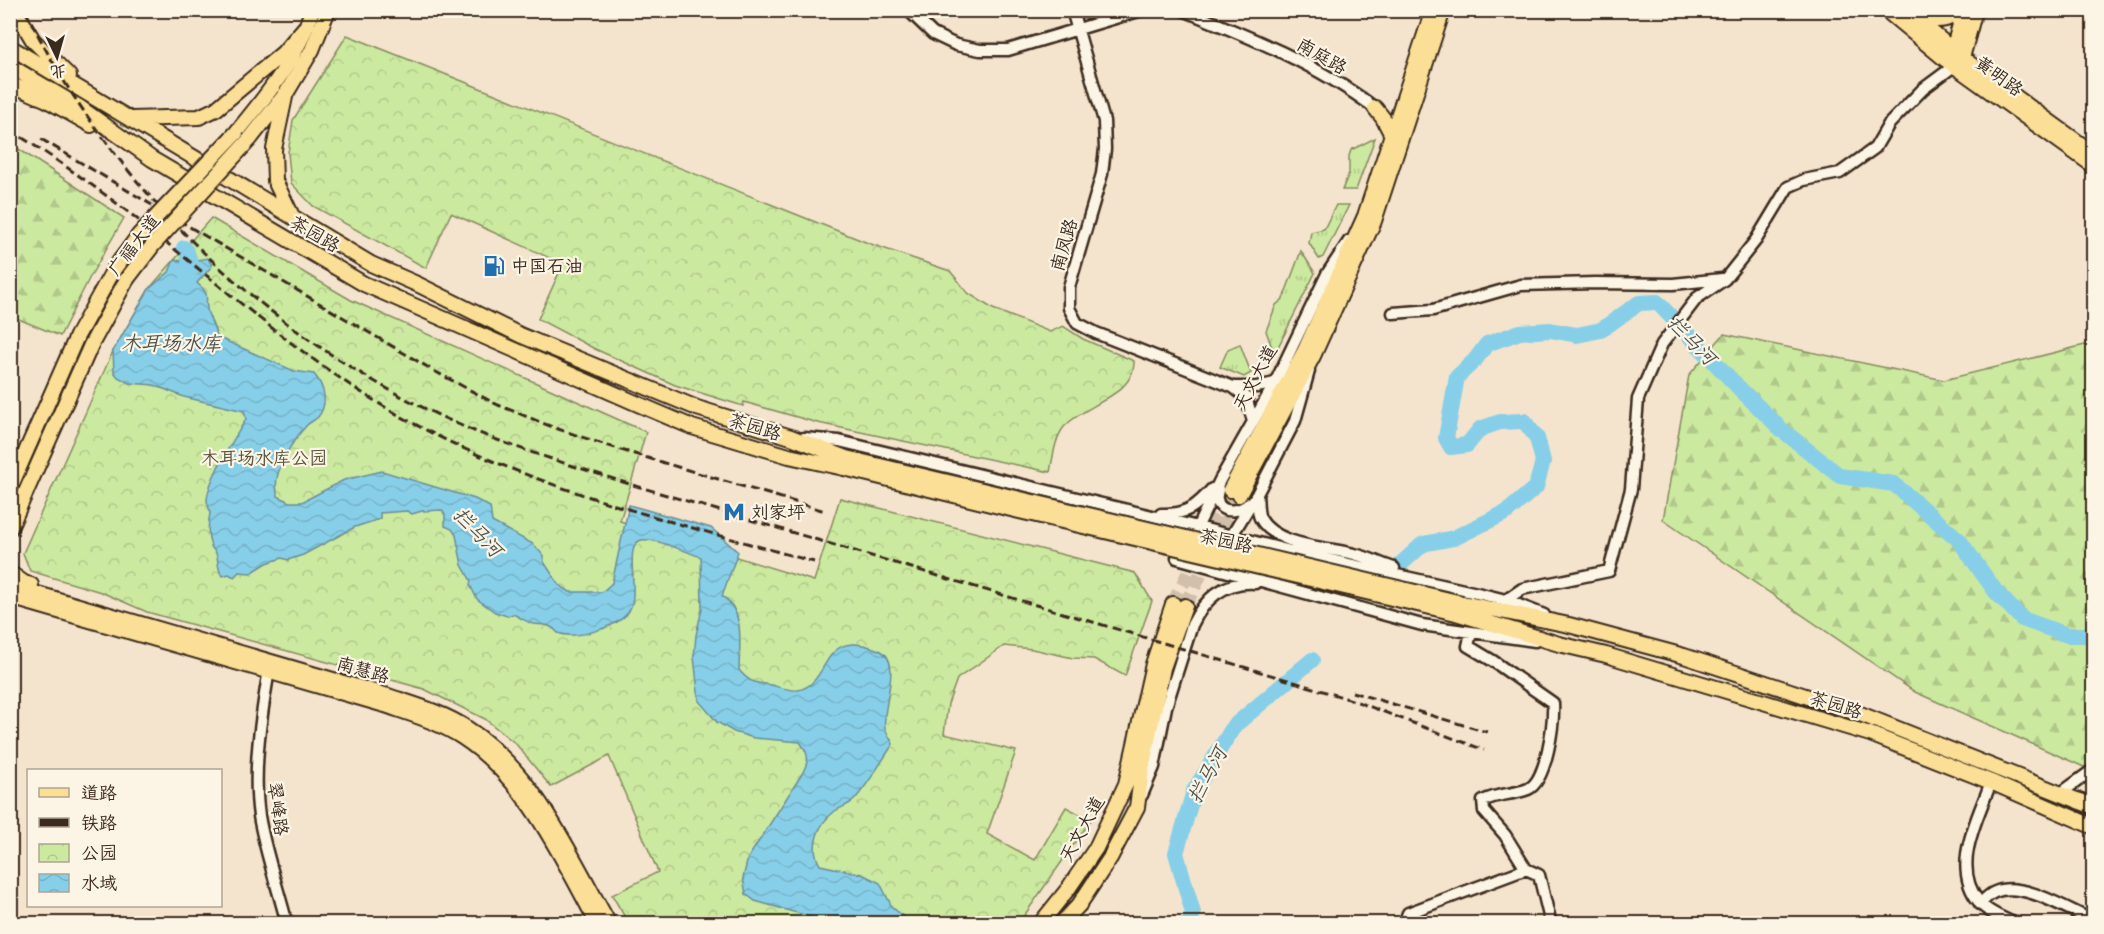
<svg xmlns="http://www.w3.org/2000/svg" width="2104" height="934" viewBox="0 0 2104 934" font-family="'Gochi Hand','LXGW WenKai TC',sans-serif">
	<style>
		.grass { fill: url(#grass-tufts); stroke: #848a5f; stroke-width: 1.5 }
		.forest { fill: url(#forest-firs); stroke: #848a5f; stroke-width: 1.5 }
		.park { fill: url(#park-crowns); stroke: #848a5f; stroke-width: 1.5 }
		.water { fill: url(#water-waves); stroke: #698d97; stroke-width: 1.5 }
		.lines { fill: none; stroke-linecap: round; stroke-linejoin: round }
		.river { stroke: #87cfe8; stroke-width: 16 }
		.major-tunnel { stroke: #d0bfaa; stroke-width: 14; stroke-dasharray: 14 7; stroke-linecap: butt }
		.minor-casing { stroke: #3b2a1e; stroke-width: 15 }
		.major-casing { stroke: #3b2a1e; stroke-width: 18 }
		.highway-casing { stroke: #3b2a1e; stroke-width: 20 }
		.minor { stroke: #fcf5e5; stroke-width: 10 }
		.major { stroke: #fbdf96; stroke-width: 14 }
		.highway { stroke: #fbdf96; stroke-width: 15 }
		.rail { stroke: #3b2a1e; stroke-width: 3; stroke-dasharray: 9 4.5; stroke-linecap: butt }
		.major-bridge-casing { stroke: #3b2a1e; stroke-width: 18; stroke-linecap: butt }
		.major-bridge { stroke: #fbdf96; stroke-width: 14 }
		.labels { text-anchor: middle; stroke-width: 4.5; stroke-linejoin: round; paint-order: stroke }
		.street-label { font-size: 18px; fill: #3b2a1e; stroke: #fcf5e5 }
		.poi-label { font-size: 18px; fill: #3b2a1e; stroke: #fcf5e5; text-anchor: start }
		.park-label { font-size: 18px; fill: #585038; stroke: #fcf5e5 }
		.water-label { font-size: 20px; font-style: italic; fill: #4e5350; stroke: #fcf5e5 }
	</style>
	<defs>
		<pattern id="grass-tufts" width="24" height="20" patternUnits="userSpaceOnUse" patternTransform="scale(1.5)"><rect width="24" height="20" fill="#cce9a0"/><path d="M3 7l-1-3M5 7V3M7 7l1-3M15 17l-1-3M17 17v-4M19 17l1-3" fill="none" stroke="#b0c889"/></pattern>
		<pattern id="forest-firs" width="22" height="20" patternUnits="userSpaceOnUse" patternTransform="scale(1.5)"><rect width="22" height="20" fill="#cce9a0"/><path d="M5 1l3.5 6h-7zM16 11l3.5 6h-7z" fill="#b0c889"/></pattern>
		<pattern id="park-crowns" width="20" height="18" patternUnits="userSpaceOnUse" patternTransform="scale(1.5)"><rect width="20" height="18" fill="#cce9a0"/><path d="M2 6a3 3 0 1 1 6 0M12 15a3 3 0 1 1 6 0" fill="none" stroke="#b0c889"/></pattern>
		<pattern id="water-waves" width="16" height="10" patternUnits="userSpaceOnUse" patternTransform="scale(1.5)"><rect width="16" height="10" fill="#87cfe8"/><path d="M0 5q4-4 8 0t8 0" fill="none" stroke="#75b2c7"/></pattern>
	</defs>
	<rect width="100%" height="100%" fill="#f5e4cd"/>
	<filter id="ink" filterUnits="userSpaceOnUse"><feTurbulence type="fractalNoise" baseFrequency=".0167" numOctaves="2"/><feDisplacementMap in="SourceGraphic" scale="12" xChannelSelector="R" yChannelSelector="G"/><feConvolveMatrix kernelMatrix="1 2 1 2 8 2 1 2 1" color-interpolation-filters="sRGB"/></filter>
	<g filter="url(#ink)">
		<path class="grass" d="M1375 138 1356 190H1342L1349 173V156L1351 150Z
			M1336 205H1349L1323 257 1319 259 1309 243 1311 232 1324 229Z
			M1301 251 1315 273 1277 349 1273 350 1266 331 1276 305 1283 299Z
			M1240 344 1251 373 1244 377 1220 367 1228 349Z"/>
		<path class="forest" d="M11 144 124 218 90 277 60 336 11 316Z
			M1724 334 1944 380 2093 343V771L1915 692 1663 520 1689 375Z"/>
		<path class="park" d="M347 35 868 243 950 271 968 293 993 309 1050 332 1063 326 1083 339 1134 361C1136 395 1083 405 1064 427 1055 438 1053 457 1050 472L818 423 744 402 743 406 675 385 595 349 538 319 563 264 451 213 426 268 313 206 291 183 288 153 293 120Z
			M211 218 351 300 646 432 620 521 814 581 840 498 1135 573 1152 601 1125 676 1094 659 1073 658 1032 649 1004 646 957 679 948 704 944 734 1016 751 987 834 1035 860 1066 807 1091 820 1019 923 629 924 612 895 658 872 609 756 551 787 516 744 485 719 424 689 147 612 101 592 30 571 23 553 113 351 149 289Z"/>
		<path class="water" d="M208 258 212 266 197 283C213 297 203 297 208 313 211 321 215 329 217 337L294 371 314 374C324 386 329 403 318 417 315 420 310 422 307 425 292 441 270 475 278 496L289 502H302L344 480 382 471 475 499 490 507 492 522 533 544 543 555 544 562 559 585 570 592H602L612 583 629 505 711 528 738 552 722 596C746 611 739 646 739 670 751 684 754 682 771 685 779 687 791 691 798 690 832 684 819 625 879 650 904 660 881 707 885 728 886 733 891 739 893 744 881 762 869 783 855 799 850 805 841 807 835 811 818 824 809 846 820 865L862 874 880 883 892 907 911 923H825L811 917 755 901 746 894 743 878 748 858 802 774C809 761 810 755 800 742L754 738 734 732 717 722 699 701 694 657 696 635 702 609 701 557C689 553 649 535 639 541 624 549 640 594 629 611 619 627 576 640 558 633 556 631 554 628 551 627 545 624 540 625 533 624 527 622 519 617 513 614L507 616 495 612 477 599 470 585 471 581 462 565 456 535 452 529 445 526V515L442 510 422 511 412 514 407 511 380 513V519L355 527 303 555 288 560 282 558 267 563 251 573 239 572 234 577 229 574 222 576C217 568 219 561 216 553 215 551 212 549 211 546 207 536 208 524 210 513 210 509 207 504 207 500 208 478 235 438 246 419L244 411 184 397 154 385 129 383 118 377 114 372 113 351 149 289 169 272 174 260 191 261Z"/>
		<g class="lines">
			<path class="river" d="M184 248C193 260 189 271 187 284
				M1402 563 1423 544 1454 538 1507 512 1536 487 1543 461 1537 438 1524 421 1500 422 1480 429 1467 445 1451 447 1446 438 1457 377 1475 360 1487 344 1520 332 1550 330 1577 335 1601 330 1639 303 1657 302 1740 389 1782 430 1840 476 1894 484 1959 540 1996 592 2022 619 2067 635H2094
				M1189 924 1193 913 1176 853 1194 791 1234 726 1312 660"/>
			<path class="major-tunnel" d="M1173 604 1230 490
				M1185 606 1239 495"/>
			<defs>
				<path id="minor" d="M908 10 933 34 956 45 980 50H1008L1142 10
					M1072 10 1104 121 1105 149 1102 174 1069 287V308L1077 323 1096 333 1233 387 1246 397 1253 421
					M1183 10C1250 37 1317 64 1375 108
					M1393 313 1433 310 1521 285 1595 283 1673 284 1722 279
					M1233 387H1257L1275 383
					M804 438 839 441 1198 527 1290 551 1477 593 1506 600 1544 615
					M1218 489C1218 493 1216 496 1217 499 1219 515 1242 512 1249 503
					M1257 495C1258 501 1257 512 1260 518 1275 546 1326 547 1354 554 1368 557 1381 564 1394 568
					M1161 514C1186 515 1196 507 1212 489
					M1195 532 1220 480 1275 383 1327 274 1349 241
					M1229 540 1257 494 1295 421 1309 371
					M1186 545 1177 558 1422 625 1535 641
					M1506 600 1522 589 1609 571 1631 489 1638 399 1662 344 1697 298 1725 279 1756 240 1788 187 1804 180 1840 173 1875 148 1889 124 1923 89 1954 66
					M1471 633 1468 646 1493 661 1553 703C1554 722 1547 781 1528 789 1514 795 1498 793 1483 801L1484 811 1505 835 1526 869 1539 875 1551 924
					M270 664C262 711 252 768 259 816 265 852 278 888 287 924
					M1991 782C1978 818 1950 867 1979 902 1987 912 2004 919 2016 924
					M2061 793 2094 769
					M1142 795 1154 767 1166 707 1192 625C1205 598 1225 581 1255 583
					M1980 904C1984 900 1989 894 1995 892 2022 880 2068 910 2094 921
					M1404 924 1408 913 1526 869"/>
				<path id="major" d="M15 10 33 40 69 76
					M1886 10 1945 59 2094 166
					M1906 10 1962 58 2094 154
					M1917 16C1931 21 1948 24 1958 10
					M10 47 371 264 419 285 520 335 646 387 697 408 791 437 846 458
					M1948 56 1953 50 1964 10
					M1958 63 1962 58 1975 10
					M10 66 79 107 152 159 364 284 638 404 692 427 789 456 844 468
					M10 84 45 99 91 125
					M285 97 274 149 275 181 292 216
					M1375 108 1383 118 1392 135
					M132 119 199 117 216 109 283 53 308 24
					M236 133C267 95 298 58 312 10
					M250 139 287 92 312 50 328 10
					M10 488 77 336 114 269
					M1230 490 1305 350 1365 216 1433 10
					M1239 495 1313 356 1374 221 1443 10
					M10 528 91 345 127 279
					M10 573 24 583 31 585
					M10 586 388 696C415 705 444 713 468 729 536 774 570 855 609 924
					M10 597 385 705C411 714 439 722 462 737 528 780 561 857 598 924
					M1462 603 1569 625 1684 656 1863 715 2089 805
					M1456 613 1559 644 1606 655 1870 734 1991 782 2094 827
					M1040 924 1068 889 1096 848 1126 784 1153 664 1173 604
					M1061 924 1079 905 1110 858 1137 807 1143 763 1163 668 1185 606"/>
				<path id="highway" d="M2079 801 2094 806"/>
			</defs>
			<use href="#minor" class="minor-casing"/>
			<use href="#major" class="major-casing"/>
			<use href="#highway" class="highway-casing"/>
			<use href="#minor" class="minor"/>
			<use href="#major" class="major"/>
			<use href="#highway" class="highway"/>
			<path class="rail" d="M25 10C41 41 57 72 77 101 171 242 304 356 460 425 513 448 568 464 623 482L1291 681 1355 701 1484 750
				M10 130C52 156 93 185 132 215 212 278 288 347 375 401 508 484 665 519 814 562
				M41 139 152 205
				M178 220 436 372 498 405 555 428 621 450 825 511
				M1352 692 1487 732"/>
			<defs>
				<path id="major-bridge" d="M114 269 139 235 236 133
					M127 279 153 245 250 139
					M846 458 1462 603
					M844 468 1015 510 1456 613"/>
			</defs>
			<use href="#major-bridge" class="major-bridge-casing"/>
			<use href="#major-bridge" class="major-bridge"/>
		</g>
	</g>
	<defs>
		<symbol id="fuel-bare" viewBox="-9 -9 18 18"><path d="M-5.5-6h7V0h2V4h1.3V-2.5L3-4.5l.8-.8L6-3V5H2.5V1h-1V6h-7ZM-4.2-4.7v3.2H.2V-4.7Z" fill="#1f6fb2" stroke="#fcf5e5" stroke-width="2.5" paint-order="stroke"/></symbol>
		<symbol id="metro-bare" viewBox="-9 -9 18 18"><path d="M-5.5 5V-5H-3L0 0L3-5H5.5V5H3V-.5L0 4L-3-.5V5Z" fill="#1f6fb2" stroke="#fcf5e5" stroke-width="2.5" paint-order="stroke"/></symbol>
	</defs>
	<g fill-rule="evenodd">
		<use href="#fuel-bare" x="479" y="251" width="30" height="30"/>
		<use href="#metro-bare" x="719" y="497" width="30" height="30"/>
	</g>
	<g class="labels">
		<g class="street-label">
			<text transform="translate(1322 56) rotate(30)" y="6">南庭路</text>
			<text transform="translate(1999 76) rotate(36)" y="6">黄明路</text>
			<text transform="translate(315 234) rotate(30)" y="6">茶园路</text>
			<text transform="translate(134 245) rotate(-52)" y="6">广福大道</text>
			<text transform="translate(1064 245) rotate(-74)" y="6">南凤路</text>
			<text transform="translate(1255 378) rotate(-62)" y="6">天文大道</text>
			<text transform="translate(755 427) rotate(17)" y="6">茶园路</text>
			<text transform="translate(1226 541) rotate(13)" y="6">茶园路</text>
			<text transform="translate(363 670) rotate(16)" y="6">南慧路</text>
			<text transform="translate(1836 705) rotate(17)" y="6">茶园路</text>
			<text transform="translate(278 809) rotate(82)" y="6">翠峰路</text>
			<text transform="translate(1082 829) rotate(-61)" y="6">天文大道</text>
		</g>
		<g class="poi-label">
			<text x="511" y="272">中国石油</text>
			<text x="751" y="518">刘家坪</text>
		</g>
		<g class="park-label">
			<text x="264" y="464">木耳场水库公园</text>
		</g>
		<g class="water-label">
			<text transform="translate(1692 340) rotate(46)" y="7">拦马河</text>
			<text x="171" y="350">木耳场水库</text>
			<text transform="translate(478 532) rotate(46)" y="7">拦马河</text>
			<text transform="translate(1207 775) rotate(-62)" y="7">拦马河</text>
		</g>
	</g>
	<rect width="2104" height="934" fill="none" stroke="#fcf5e5" stroke-width="36"/>
	<rect x="18" y="18" width="2068" height="898" fill="none" stroke="#3b2a1e" stroke-width="2" filter="url(#ink)"/>
	<rect x="27" y="769" width="195" height="138" fill="#fcf5e5" stroke="#afa495" stroke-width="1.5"/>
	<rect x="39" y="788" width="30" height="9" fill="#fbdf96" stroke="#afa495" stroke-width="1.5"/>
	<text x="81" y="799" font-size="18" fill="#3b2a1e">道路</text>
	<rect x="39" y="818" width="30" height="9" fill="#3b2a1e" stroke="#afa495" stroke-width="1.5"/>
	<text x="81" y="829" font-size="18" fill="#3b2a1e">铁路</text>
	<rect x="39" y="844" width="30" height="18" fill="url(#park-crowns)" stroke="#afa495" stroke-width="1.5"/>
	<text x="81" y="859" font-size="18" fill="#3b2a1e">公园</text>
	<rect x="39" y="874" width="30" height="18" fill="url(#water-waves)" stroke="#afa495" stroke-width="1.5"/>
	<text x="81" y="889" font-size="18" fill="#3b2a1e">水域</text>
	<g transform="translate(57 57) rotate(175)" stroke="#fcf5e5" stroke-width="4.5" paint-order="stroke">
	<path d="M0-4.5L10 22L0 15L-10 22Z" fill="#3b2a1e"/>
	<text y="-9" font-size="16" font-weight="bold" text-anchor="middle" fill="#3b2a1e">北</text>
	</g>
</svg>
